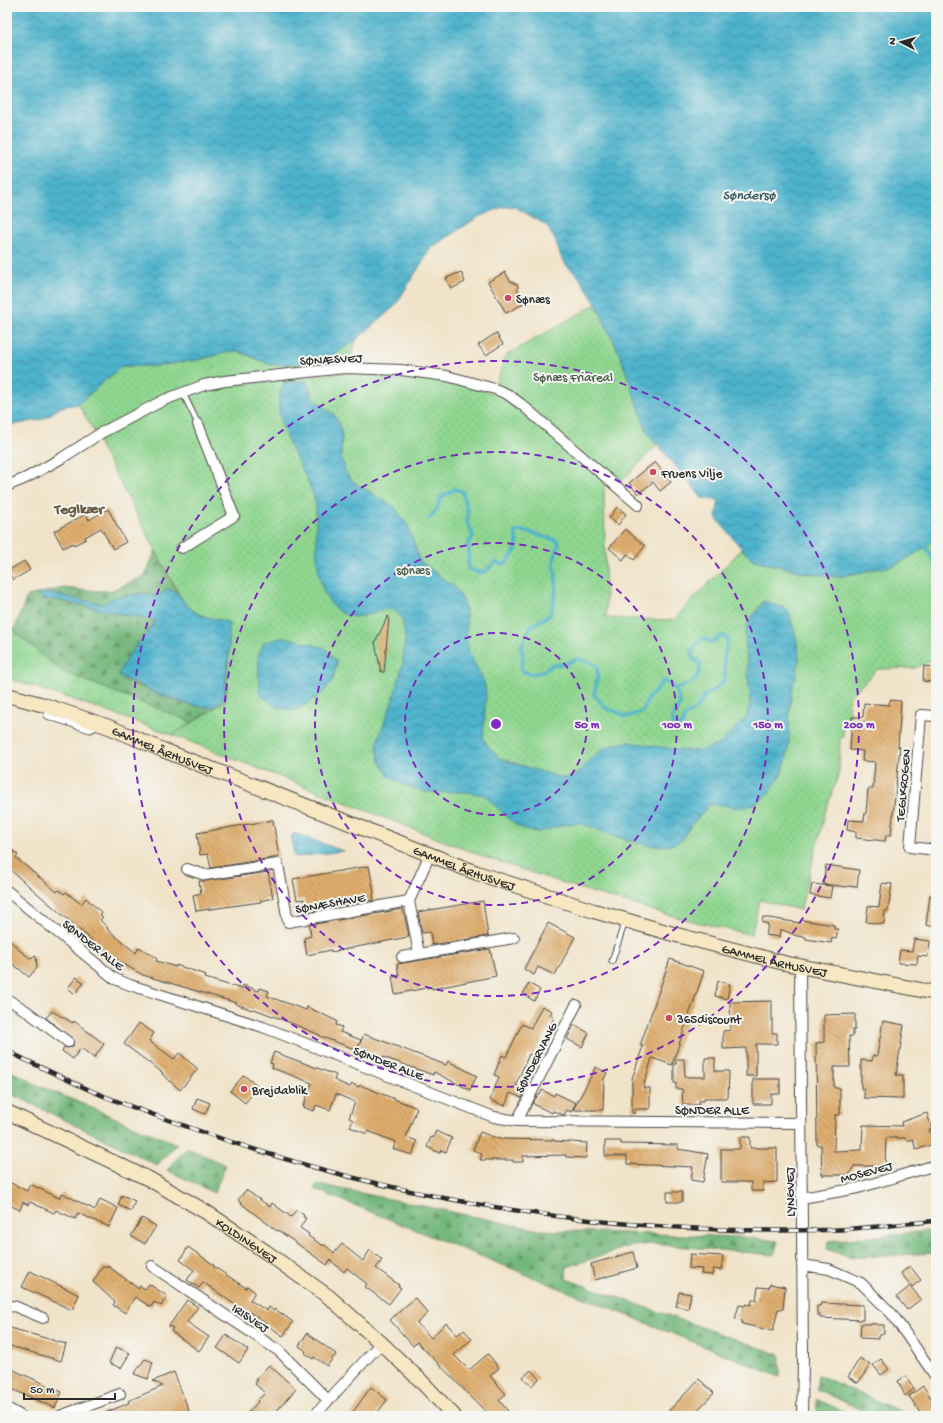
<svg xmlns="http://www.w3.org/2000/svg" width="943" height="1423" viewBox="0 0 943 1423" font-family="'Gochi Hand',sans-serif">
	<style>
		.grass { fill: url(#grass-tufts); stroke: #5d805e }
		.forest { fill: url(#forest-firs); stroke: #4f7152 }
		.park { fill: url(#park-dots); stroke: #5d805e }
		.water { fill: url(#water-waves); stroke: #3c6e7c }
		.lines { fill: none; stroke-linecap: round; stroke-linejoin: round }
		.stream { stroke: #4db2cc; stroke-width: 3.5 }
		.building { fill: url(#building-back-hatch) }
		.lane-casing { stroke: #494743; stroke-width: 7 }
		.street-casing { stroke: #494743; stroke-width: 12 }
		.secondary-casing { stroke: #494743; stroke-width: 16 }
		.lane { stroke: #fff; stroke-width: 5 }
		.street { stroke: #fff; stroke-width: 10 }
		.secondary { stroke: #f7e8c3; stroke-width: 14 }
		.rail-casing { stroke: #2b2b2b; stroke-width: 4.5 }
		.rail { stroke: #f6f6f2; stroke-width: 3; stroke-dasharray: 9; stroke-linecap: butt }
		.ring { fill: none; stroke: #7b2cbf; stroke-width: 2; stroke-dasharray: 7 5 }
		.poi-dot { fill: #d1495b; stroke: #f6f6f2; stroke-width: 1.5 }
		.labels { text-anchor: middle; stroke-width: 4; stroke-linejoin: round; paint-order: stroke }
		.poi-label { font-size: 13px; fill: #2b2b2b; stroke: #f6f6f2; text-anchor: start }
		.street-label { font-size: 13px; fill: #2b2b2b; stroke: #f6f6f2 }
		.park-label { font-size: 13px; fill: #495e49; stroke: #f6f6f2 }
		.water-label { font-size: 14px; font-style: italic; fill: #375a63; stroke: #f6f6f2 }
		.quarter-label { font-size: 15px; font-weight: bold; fill: #6a5942; stroke: #f6f6f2 }
		.centre { fill: #7b2cbf; stroke: #f6f6f2; stroke-width: 2 }
		.ring-label { font-size: 12px; text-anchor: middle; font-weight: bold; fill: #7b2cbf; stroke: #f6f6f2; stroke-width: 4; stroke-linejoin: round; paint-order: stroke }
	</style>
	<defs>
		<pattern id="grass-tufts" width="24" height="20" patternUnits="userSpaceOnUse"><rect width="24" height="20" fill="#8fd690"/><path d="M3 7l-1-3M5 7V3M7 7l1-3M15 17l-1-3M17 17v-4M19 17l1-3" fill="none" stroke="#7cb87c"/></pattern>
		<pattern id="forest-firs" width="22" height="20" patternUnits="userSpaceOnUse"><rect width="22" height="20" fill="#73b77a"/><path d="M5 1l3.5 6h-7zM16 11l3.5 6h-7z" fill="#5f9564"/></pattern>
		<pattern id="park-dots" width="8" height="8" patternUnits="userSpaceOnUse"><rect width="8" height="8" fill="#8fd690"/><path d="M2 2h.1M6 6h.1" fill="none" stroke="#7cb87c" stroke-width="1.8" stroke-linecap="round"/></pattern>
		<pattern id="water-waves" width="16" height="10" patternUnits="userSpaceOnUse"><rect width="16" height="10" fill="#4db2cc"/><path d="M0 5q4-4 8 0t8 0" fill="none" stroke="#4091a6"/></pattern>
		<pattern id="building-back-hatch" width="6" height="6" patternUnits="userSpaceOnUse"><rect width="6" height="6" fill="#dfae6e"/><path d="M-1 5l2 2M0 0l6 6M5-1l2 2" fill="none" stroke="#b58e5b"/></pattern>
	</defs>
	<rect width="100%" height="100%" fill="#f6f6f2"/>
	<filter id="ink" filterUnits="userSpaceOnUse"><feTurbulence type="fractalNoise" baseFrequency=".025" numOctaves="2"/><feDisplacementMap in="SourceGraphic" scale="8" xChannelSelector="R" yChannelSelector="G"/><feConvolveMatrix kernelMatrix="1 2 1 2 8 2 1 2 1" color-interpolation-filters="sRGB"/></filter>
	<filter id="wash" filterUnits="userSpaceOnUse"><feTurbulence type="fractalNoise" baseFrequency=".012" numOctaves="4" result="noise"/><feDisplacementMap in="SourceGraphic" scale="16" xChannelSelector="R" yChannelSelector="G"/><feGaussianBlur stdDeviation="0.9" result="paint"/><feColorMatrix in="noise" values="0 0 0 0 0 0 0 0 0 0 0 0 0 0 0 0 0 1.4 0 .05"/><feComposite in="paint" operator="in"/></filter>
	<g filter="url(#wash)">
		<rect width="100%" height="100%" fill="#f0e3c9"/>
		<path class="grass" d="M7 623 61 671 192 722 173 735 86 704 7 678Z"/>
		<path class="forest" d="M155 551 177 592 173 590 153 596 141 593 114 598 103 604 46 593 42 599 56 600 156 621 125 662 123 680C135 683 144 688 154 693 174 701 193 708 214 707L224 698 227 679 226 701 192 722 61 671 14 631 27 596 63 588 81 590 110 591 145 576Z
			M7 1069 40 1086 177 1144 157 1165 7 1092Z
			M187 1148 226 1165 214 1193 167 1170Z
			M317 1184 539 1230 742 1237 778 1241 774 1255 654 1244 631 1246 567 1267 566 1279 780 1355V1377L314 1189Z
			M936 1230V1253L850 1258 827 1249 828 1241Z
			M818 1375 911 1416H875L816 1389Z
			M816 1399 854 1416H835L817 1412Z"/>
		<path class="park" d="M596 304 624 363 647 432 657 445 621 482H617L496 385 505 356Z
			M356 340 349 364 209 380 95 433 78 404 122 366H155L203 359 231 351H238L271 365 309 363 332 356Z
			M374 372 456 382 506 397 601 477 604 483 606 618 673 620 742 549 752 559 765 563 807 573 838 577 936 536V658L915 668 878 669 850 696 848 705 851 715 844 722 843 737 840 738 839 773 826 810 800 910 760 900 751 935 672 916 594 893 490 859 173 735 226 701 229 653V623C222 619 214 620 206 617 198 615 191 609 184 603L98 442 111 431 179 397 208 388 339 373Z"/>
		<path class="water" d="M7 7H936V537L926 547 896 565 838 577 821 575 807 573 752 559 742 549 716 518 719 500 702 498 647 432 620 355 596 304 578 276 567 266 561 257 555 240 546 225 515 207H503L478 217 431 248 395 306 356 340 332 356 309 363 271 365 238 351H231L203 359 155 366H122L78 404 61 407 44 419 7 426Z
			M307 381 311 394 317 402 334 414 340 425 342 437 341 455 345 471 352 481 394 507 408 526 420 561 455 587 463 600 466 613 467 641 469 653 484 681 486 694 483 738 489 748 501 759 562 778 573 777 601 750 615 744 629 742 680 750 699 751 720 744 747 716 750 701 745 634 749 621 764 601 788 609C792 624 798 640 799 656 800 670 792 684 791 698 788 717 791 737 787 756 784 774 771 794 756 803 740 813 726 803 709 805L692 824 681 841 667 846H652L625 840 580 823 568 824 539 832 526 830 516 825 484 795 467 792H426L407 786 389 777 380 761 377 748 379 736 393 700 403 662 405 636 402 618C399 615 394 610 390 609 384 608 378 611 372 613 358 619 345 618 334 607 314 587 317 545 316 519 316 514 316 507 315 501 305 462 265 425 284 382Z
			M167 589 177 592C185 605 195 615 211 618 217 620 223 620 229 623V653L224 698 214 707H201L184 703 153 692 136 683 119 677C118 664 148 633 156 621L56 600 42 599 39 596 40 593H46L103 604 114 598 141 593 154 596 162 593Z
			M285 637 325 648 337 662 333 680 322 694 296 710 278 708 260 695 258 656 264 642Z
			M293 834H297L343 851 298 857 294 856 291 838Z"/>
		<g class="lines">
			<path class="stream" d="M429 519 437 509 440 498 455 489 462 491 468 513 467 521 473 536 468 544C471 554 466 560 469 569L477 572H485L495 562 501 564 507 563C510 558 517 551 517 545 517 540 515 536 516 532 526 529 534 534 544 537 550 538 553 538 559 542 558 550 554 555 554 563 554 569 556 575 556 582 557 593 553 605 550 615L531 626 525 637 521 647 523 656 521 668 522 671 531 674 542 672 552 665 565 664 577 659 591 662 597 667 598 675 594 695 606 708 620 713 625 717 642 712 649 697 655 692 662 682 665 681C675 687 678 693 680 704L672 717 673 725 678 728 683 723 684 718 689 713 696 710 705 695 713 691 725 680 724 657 728 639 722 635 712 643 704 638C696 644 691 647 692 658L700 663C701 682 689 684 675 689
				M926 547 936 564"/>
		</g>
		<g id="blocks">
			<path class="building" d="M461 272 465 282 451 289 446 278Z
				M505 272 510 281 518 285V295L523 304 506 313 488 282Z
				M496 333 503 344 486 355 478 345Z
				M655 462 671 482 660 491 653 482 638 494 629 483Z
				M617 507 626 514 618 525 609 518Z
				M108 509 126 542 113 549 101 528 85 537 86 539 74 545 73 543 63 548 54 531 86 514 89 520Z
				M625 529 645 546 634 560 627 554 623 560 609 548Z
				M24 561 30 570 13 580 8 571Z
				M388 616 389 617 384 672H381L375 642Z
				M924 666 936 667V682L923 681Z
				M890 700 901 701 898 747H900L891 835H886L885 841 856 838V832L847 830 848 820 864 821 865 813H866L868 789H873L875 762 862 761 863 751 850 750 852 717H863L864 703 889 705Z
				M273 820 279 857 211 868 208 854 200 855 197 833Z
				M7 846 18 855 16 858 57 892 59 890 64 894 66 892 81 904 86 898 102 913 100 915 103 917 100 920 108 928 107 929 136 953 139 947 157 958 156 961 176 967V965L206 975 205 978 242 989 243 985 259 991 260 988 269 991 267 996 306 1010 307 1007 337 1021 336 1025 342 1027 340 1032 361 1040 357 1050 320 1036V1035L291 1023 257 1010 253 1009 252 1010 236 1004 237 1003 143 975 120 962 96 944 8 868 7 869Z
				M826 865 859 870 857 887 848 886 847 887 823 884Z
				M369 866 374 893 373 894 374 900 306 912 304 899 297 900 293 879Z
				M268 872 273 898 260 901 261 902 196 911 193 895 201 893 199 881H206Z
				M882 883 892 884 888 911H885L884 924 866 922 868 906 879 907Z
				M812 884 832 886 830 898 810 895Z
				M930 895H936V927L926 925Z
				M483 901 488 936 432 945 430 932 422 933 418 912Z
				M403 909 409 936H407L408 937 331 952V950L307 955 304 938 311 936 309 925Z
				M763 917 800 923 801 920 834 925V929H838L836 939 832 938 831 943 806 939V937L797 936 780 929 779 937 766 935 768 924 762 922Z
				M548 923 575 937 555 975 538 967 534 975 524 969Z
				M7 938 18 948V949L30 958 36 956 37 968 29 977 8 960 7 961Z
				M914 939 930 941 928 957 918 956 917 964 898 963 900 950 912 951Z
				M490 949 496 976 432 989V987L395 994 392 977 399 976 397 964Z
				M670 959 704 971 672 1065 652 1058 643 1088H650V1109H636L634 1114 632 1113V1079L643 1046H640Z
				M76 977 84 983 75 994 68 988Z
				M718 981 730 984 727 999 715 996Z
				M529 983 540 990 534 1001 523 994Z
				M772 1001V1033H777V1044H756V1076H746V1048L723 1049V1031L731 1030 730 1002Z
				M542 1006 552 1011 550 1015 554 1018 539 1047 537 1048 533 1056 529 1054 516 1085 526 1089 522 1098 510 1093 505 1106 490 1100 499 1077 494 1075 502 1055 506 1057 522 1024 531 1028Z
				M52 1011 73 1023 74 1021 104 1044 94 1058 81 1048 73 1059 62 1051 64 1047 68 1048 73 1046 74 1040 46 1018Z
				M855 1014V1030H853V1036H849L850 1067H834V1088H840V1115H835L834 1151 862 1150 863 1125 902 1126 901 1122 927 1113 932 1129 929 1130 933 1144 916 1150 913 1139 907 1141 906 1138H886L885 1166H854L849 1175H822L821 1145H817L816 1043 824 1042V1015Z
				M883 1021 904 1025 896 1075H903V1099L864 1098V1089H861V1060L872 1061 873 1055 877 1056Z
				M139 1023 154 1033 149 1041 174 1059 179 1053 198 1069 180 1090 162 1074 163 1073 124 1044Z
				M574 1025 589 1033 582 1047 567 1039Z
				M364 1034 446 1065 448 1061 477 1076 470 1090 434 1072 433 1075 358 1048Z
				M274 1052 336 1075 334 1080 350 1087 352 1084 359 1087 360 1085 417 1108 406 1137 417 1141 412 1155 393 1149 396 1142 368 1131 367 1134 350 1127 353 1120 349 1118 355 1102 336 1094 330 1110 316 1105 314 1111 303 1107 312 1083 272 1068 273 1064 270 1063Z
				M705 1058H715V1071H729L728 1098H704V1101H699V1105H683L682 1089H676V1083H674V1064H676V1059H684L685 1077H705Z
				M596 1067 607 1073 604 1079 603 1110H573Z
				M244 1075 258 1087 245 1103 230 1091Z
				M753 1079H780V1094H771V1104H753Z
				M542 1090 554 1096 555 1093 576 1103 571 1112 567 1110 564 1115 553 1111 552 1113 535 1105 533 1103 538 1095H540Z
				M197 1098 210 1103 205 1114 193 1109Z
				M436 1131 452 1138 446 1152 441 1150 440 1153 427 1147 431 1137 433 1138Z
				M480 1132 499 1139 554 1140V1141L587 1143 586 1158 566 1157V1155L523 1156V1162H513V1160H480L482 1154 473 1150Z
				M740 1137H750V1148H777V1182L763 1183V1191H751V1182H721V1149H740Z
				M605 1141H621V1144L678 1145V1149L708 1154 703 1182 691 1180 693 1167 627 1164V1156H605Z
				M7 1181 27 1191 30 1184 59 1198 62 1193 95 1210 100 1199 118 1208 109 1227 78 1213 75 1219 56 1210 54 1213 30 1202 28 1205 23 1202 20 1210 7 1204Z
				M246 1190 270 1207 272 1203 291 1217 296 1210 304 1215 303 1217 306 1218 300 1228 309 1234 308 1236 322 1245H325L334 1253 342 1244 363 1261 370 1250 382 1260 376 1268 399 1285 398 1286 401 1288 389 1304 365 1287 367 1284 347 1268 344 1272 330 1260 327 1265 278 1230 277 1231 243 1205 238 1200Z
				M667 1192H682V1202H667Z
				M122 1195 135 1201 131 1211 118 1205Z
				M142 1218 156 1226 145 1244 131 1236Z
				M188 1247 214 1265 213 1266 246 1288 247 1286 255 1292 250 1300 267 1311 269 1307 274 1311 275 1309 293 1322 283 1336 248 1311V1312L237 1306 203 1282 199 1288 187 1280 194 1270 180 1260Z
				M633 1252 637 1268 595 1280 591 1264Z
				M690 1254 723 1256 721 1270 713 1269 712 1275 701 1274 702 1269 689 1268Z
				M103 1266 106 1268 108 1266 139 1289 140 1286 145 1289 149 1284 167 1296 161 1306 154 1302 151 1307 135 1297 125 1313 113 1305 115 1302 93 1282Z
				M910 1266 921 1280 912 1287 901 1273Z
				M30 1271 79 1295 72 1310 22 1287Z
				M770 1284 785 1287 783 1309H778L773 1331 742 1324V1320L735 1319 739 1305 745 1306 746 1304 751 1305 752 1300H756L758 1287 769 1288Z
				M910 1286 921 1299 907 1310 897 1297Z
				M679 1292 691 1294 688 1309 676 1306Z
				M415 1298 428 1313 417 1323 431 1338 446 1323 457 1335 464 1330 472 1339 454 1355 469 1370 488 1354 499 1368 490 1376 506 1394 499 1400 512 1416H490L417 1342 413 1346 390 1320Z
				M187 1300 198 1307 187 1322 209 1337 199 1351 171 1331 173 1328 169 1326Z
				M821 1303 863 1305V1320L820 1318V1315H817V1306H820Z
				M861 1324H878V1325H884V1333L878 1336V1339L860 1338Z
				M7 1327 66 1344 61 1361 7 1345Z
				M307 1333 336 1354 327 1366 314 1357 313 1359 305 1353 306 1351 299 1346Z
				M226 1335 248 1350 239 1363 217 1348Z
				M116 1347 130 1353 121 1368 109 1363Z
				M860 1358 870 1365 858 1383 848 1377Z
				M145 1359 153 1362 148 1379 134 1374Z
				M881 1359 889 1369 881 1375 873 1365Z
				M269 1365 296 1389 272 1416H245L258 1402 257 1401 265 1393 255 1384 257 1381 255 1380Z
				M7 1367 62 1392 55 1408 7 1387Z
				M531 1370 539 1379 531 1386 523 1377Z
				M174 1372 189 1411 176 1416H97L129 1403 128 1401 163 1386 153 1381Z
				M906 1376 914 1389 905 1396 898 1381Z
				M699 1379 714 1393 692 1416H664Z
				M923 1386 936 1405V1409L926 1416H922L909 1396Z
				M371 1387 387 1400 375 1416H350Z"/>
		</g>
	</g>
	<g filter="url(#ink)">
		<use href="#blocks" fill-opacity="0" stroke="#494743" stroke-width="1"/>
		<g class="lines">
			<defs>
				<path id="lane" d="M183 393 198 424
					M45 708 47 716 90 730 97 727
					M612 961 625 921"/>
				<path id="street" d="M7 486 26 478 62 458 101 433 164 400 204 385 225 381 345 368 401 370 447 376 495 389 507 394 521 404 638 505
					M182 548 234 516 198 424
					M936 716 921 715 910 847 936 850
					M187 869 205 875 278 864 288 922 409 901
					M7 891 115 979 130 985 263 1027 494 1117 517 1121 801 1123
					M419 954 514 938
					M402 957 419 954 409 901 430 854
					M800 967 803 1359 802 1416
					M7 999 25 1010 68 1042
					M517 1121 576 1005
					M802 1198 858 1188 936 1165
					M802 1265 829 1269 861 1283 892 1314 936 1377
					M152 1266 279 1351 328 1400
					M7 1307 14 1306 43 1318
					M7 1408 21 1416
					M60 1416 120 1394
					M314 1416 381 1343"/>
				<g id="secondary">
					<path id="s1" d="M7 695 44 705 109 727 163 750 477 873 594 911 673 934 784 963 936 993"/>
					<path id="s2" d="M7 1112 149 1179 206 1212 266 1252 329 1297 381 1343 421 1381 454 1416"/>
				</g>
			</defs>
			<use href="#lane" class="lane-casing"/>
			<use href="#street" class="street-casing"/>
			<use href="#secondary" class="secondary-casing"/>
			<use href="#lane" class="lane"/>
			<use href="#street" class="street"/>
			<use href="#secondary" class="secondary"/>
			<defs>
				<path id="rail" d="M7 1051C36 1065 65 1079 94 1092 125 1105 157 1116 188 1127 393 1201 608 1235 826 1230 862 1229 899 1224 936 1221"/>
			</defs>
			<use href="#rail" class="rail-casing"/>
			<use href="#rail" class="rail"/>
		</g>
	</g>
	<g class="ring">
		<circle cx="496" cy="724" r="91"/>
		<circle cx="496" cy="724" r="181"/>
		<circle cx="496" cy="724" r="272"/>
		<circle cx="496" cy="724" r="363"/>
	</g>
	<g class="poi-dot">
		<circle cx="508" cy="298" r="4"/>
		<circle cx="653" cy="472" r="4"/>
		<circle cx="669" cy="1018" r="4"/>
		<circle cx="244" cy="1089" r="4"/>
	</g>
	<g class="labels">
		<g class="poi-label">
			<text x="516" y="303">Sønæs</text>
			<text x="661" y="477">Fruens Vilje</text>
			<text x="677" y="1023">365discount</text>
			<text x="252" y="1094">Brejdablik</text>
		</g>
		<g class="street-label">
			<text transform="translate(331 358) rotate(-3)" y="5">SØNÆSVEJ</text>
			<text dy="5" stroke="none"><textPath href="#s1" startOffset="165">GAMMEL ÅRHUSVEJ</textPath></text>
			<text transform="translate(902 785) rotate(-85)" y="5">TEGLKROGEN</text>
			<text dy="5" stroke="none"><textPath href="#s1" startOffset="489">GAMMEL ÅRHUSVEJ</textPath></text>
			<text transform="translate(330 902) rotate(-10)" y="5">SØNÆSHAVE</text>
			<text transform="translate(94 944) rotate(38)" y="5">SØNDER ALLE</text>
			<text dy="5" stroke="none"><textPath href="#s1" startOffset="813">GAMMEL ÅRHUSVEJ</textPath></text>
			<text transform="translate(535 1057) rotate(-63)" y="5">SØNDERVANG</text>
			<text transform="translate(389 1062) rotate(21)" y="5">SØNDER ALLE</text>
			<text x="712" y="1114">SØNDER ALLE</text>
			<text transform="translate(866 1171) rotate(-15)" y="5">MOSEVEJ</text>
			<text transform="translate(789 1192) rotate(-90)" y="5">LYNGVEJ</text>
			<text dy="5" stroke="none"><textPath href="#s2" startOffset="272">KOLDINGVEJ</textPath></text>
			<text transform="translate(251 1317) rotate(34)" y="5">IRISVEJ</text>
		</g>
		<g class="park-label">
			<text x="573" y="381">Sønæs Friareal</text>
			<text x="413" y="574">sØnæs</text>
		</g>
		<g class="water-label">
			<text x="749" y="199">Søndersø</text>
		</g>
		<g class="quarter-label">
			<text x="79" y="513">Teglkær</text>
		</g>
	</g>
	<circle cx="496" cy="724" r="6" class="centre"/>
	<g class="ring-label">
		<text x="587" y="728">50 m</text>
		<text x="677" y="728">100 m</text>
		<text x="768" y="728">150 m</text>
		<text x="859" y="728">200 m</text>
	</g>
	<rect width="943" height="1423" fill="none" stroke="#f6f6f2" stroke-width="24"/>
	<g transform="translate(901 42) rotate(276)" stroke="#f6f6f2" stroke-width="3" paint-order="stroke">
	<path d="M0-3L7 15L0 10L-7 15Z" fill="#2b2b2b"/>
	<text y="-6" font-size="11" font-weight="bold" text-anchor="middle" fill="#2b2b2b">N</text>
	</g>
	<path d="M24 1393v6h91v-6" fill="none" stroke="#2b2b2b" stroke-width="2"/>
	<text x="30" y="1393" font-size="12" fill="#2b2b2b" stroke="#f6f6f2" stroke-width="3" paint-order="stroke">50 m</text>
</svg>
